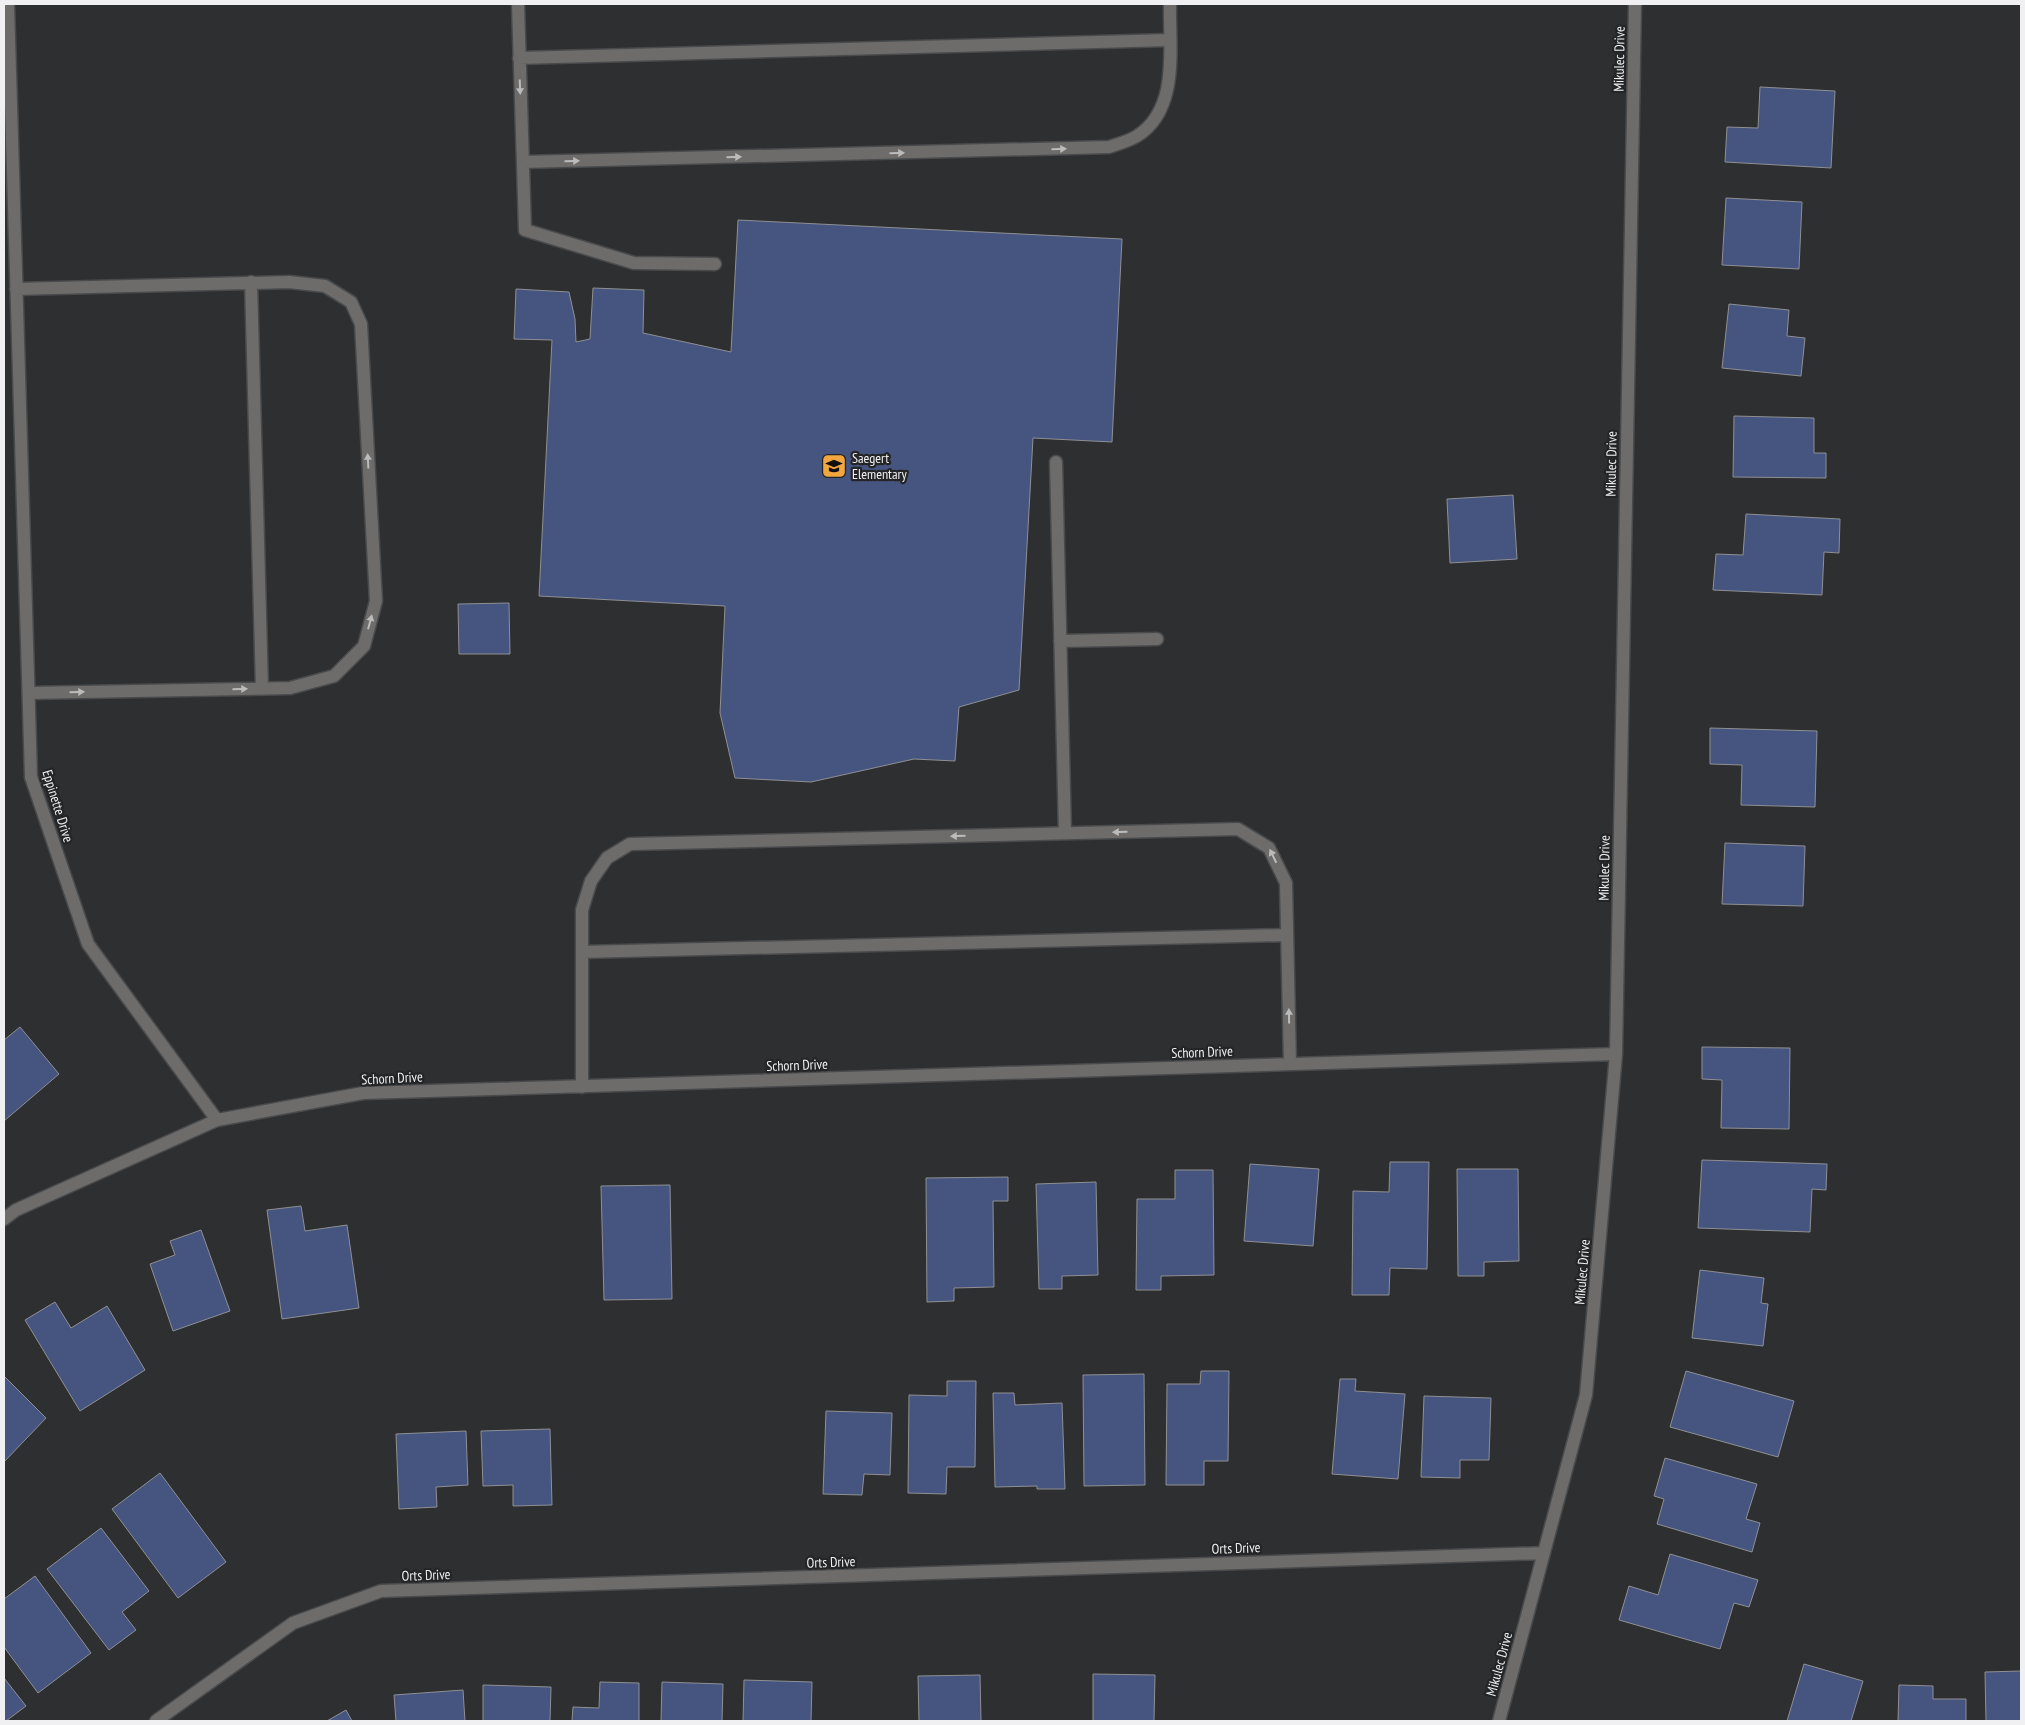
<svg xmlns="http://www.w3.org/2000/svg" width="2025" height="1725" viewBox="0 0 2025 1725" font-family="'PT Sans Narrow',sans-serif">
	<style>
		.building { fill: #465580; stroke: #8f9093 }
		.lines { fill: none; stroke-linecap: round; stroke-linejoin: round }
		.minor-casing { stroke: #494a4c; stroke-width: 15 }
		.minor { stroke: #6d6c6b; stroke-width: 12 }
		.oneway { fill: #bcbbbc }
		.labels { text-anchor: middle; stroke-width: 4.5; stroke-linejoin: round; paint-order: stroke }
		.street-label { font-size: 14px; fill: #f0f0f2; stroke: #242527 }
		.poi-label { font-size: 14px; fill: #f0f0f2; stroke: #242527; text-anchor: start }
	</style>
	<rect width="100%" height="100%" fill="#2e2f31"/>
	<path class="building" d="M1760 87 1835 91 1831 168 1725 162 1727 127 1758 128Z
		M1726 198 1802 202 1799 269 1722 265Z
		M738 220 1122 239 1112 442 1033 438 1019 690 959 707 955 761 914 759 811 782 735 778 720 713 725 606 539 596 552 340 514 339 516 289 569 292 575 319 576 342 590 339 593 288 644 290 643 333 731 352Z
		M1729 304 1789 310 1787 336 1805 338 1801 376 1722 368Z
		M1734 416 1814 418V453H1826V478L1733 477Z
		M1513 495 1517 559 1450 563 1447 499Z
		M1746 514 1840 519 1839 553 1824 552 1822 595 1713 590 1716 554 1743 555Z
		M509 603 510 654H459L458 604Z
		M1710 728 1817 731 1815 807 1741 805 1742 765 1710 764Z
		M1725 843 1805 846 1803 906 1722 904Z
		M20 1027 59 1074 4 1121V1040Z
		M1702 1047 1790 1048 1789 1129 1721 1128 1722 1080 1702 1079Z
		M1702 1160 1827 1164 1826 1190 1812 1189 1810 1232 1698 1228Z
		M1390 1162H1429L1427 1269 1390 1268 1389 1295H1352L1353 1191 1389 1192Z
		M1250 1164 1319 1169 1313 1246 1244 1241Z
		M1457 1169H1518L1519 1261 1484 1262V1276H1458Z
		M1175 1170H1213L1214 1275 1161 1276V1290H1136L1137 1199H1175Z
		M1008 1177V1201H993L994 1287 954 1288V1301L927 1302 926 1178Z
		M1096 1182 1098 1275 1062 1276V1289H1039L1036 1184Z
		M670 1185 672 1299 604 1300 601 1186Z
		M301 1206 305 1231 347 1225 359 1308 282 1319 267 1210Z
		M201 1230 230 1311 173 1331 150 1264 175 1255 170 1241Z
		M1700 1270 1764 1278 1761 1303 1768 1304 1763 1346 1692 1338Z
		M55 1302 71 1328 107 1306 145 1370 80 1411 25 1320Z
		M1201 1371H1229L1228 1461H1204V1485H1166L1167 1384H1200Z
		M1686 1371 1794 1401 1778 1457 1670 1427Z
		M1144 1374 1145 1485 1084 1486 1083 1375Z
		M4 1376 46 1418 4 1462Z
		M1340 1379H1356L1355 1391 1405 1394 1398 1479 1332 1474Z
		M947 1381H976L975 1467H947L946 1494 908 1493 909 1395 947 1396Z
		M993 1393H1014L1015 1405 1062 1403 1065 1489H1037V1486L995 1487Z
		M1424 1396 1491 1398 1489 1460H1460V1478L1421 1477Z
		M826 1411 892 1413 890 1475 864 1474 862 1495 823 1494Z
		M550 1429 552 1505 513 1506V1485L483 1486 481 1431Z
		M466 1431 468 1485 436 1487 437 1507 399 1509 396 1434Z
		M1665 1458 1757 1484 1746 1519 1760 1523 1752 1552 1657 1524 1664 1499 1654 1496Z
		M160 1473 226 1562 178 1598 112 1509Z
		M101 1528 149 1591 122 1612 136 1630 109 1650 47 1569Z
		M1670 1554 1758 1580 1749 1607 1734 1603 1720 1649 1619 1620 1629 1586 1658 1595Z
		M35 1576 91 1653 38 1693 4 1647V1599Z
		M1804 1664 1863 1681 1851 1721H1787Z
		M2021 1671V1721H1986L1985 1672Z
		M1093 1674 1155 1675 1154 1721H1093Z
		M980 1675 981 1721H919L918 1676Z
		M4 1678 26 1706 6 1721H4Z
		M744 1680 812 1682 811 1721H743Z
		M600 1682 639 1683V1721H572L573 1707 599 1708Z
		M662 1682 723 1684 722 1721H661Z
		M483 1685 551 1687 550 1721H483Z
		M1899 1685 1933 1686V1699H1966V1721H1898Z
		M463 1690 465 1721H396L394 1695Z
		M346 1710 352 1721H327Z"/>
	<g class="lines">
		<defs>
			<path id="minor" d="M8 4 31 777 88 944 217 1120
				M518 4 525 230 634 263 715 264
				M519 58 1169 40
				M523 162 1109 147C1118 144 1129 141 1137 136 1180 109 1169 47 1170 4
				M251 282 262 689
				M16 289 289 282 325 286 351 302 361 324 376 601 364 646 334 676 290 688 29 693
				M1056 462 1065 833
				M1060 641 1157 639
				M582 952 1287 935
				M582 1087V910L591 881 607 858 630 844 1238 829 1269 848 1286 883 1290 1064
				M4 1219 16 1210 217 1120 363 1093 1616 1054
				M156 1721 293 1623 381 1591 1544 1553
				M1499 1721 1586 1395 1616 1054 1635 4"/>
		</defs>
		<use href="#minor" class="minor-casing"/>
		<use href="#minor" class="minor"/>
	</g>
	<defs><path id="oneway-solid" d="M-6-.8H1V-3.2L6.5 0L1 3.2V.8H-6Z" transform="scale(1.25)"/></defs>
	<g class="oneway">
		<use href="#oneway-solid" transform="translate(520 87) rotate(88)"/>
		<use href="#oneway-solid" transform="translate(1059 149) rotate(-1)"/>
		<use href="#oneway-solid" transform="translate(897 153) rotate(-1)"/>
		<use href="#oneway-solid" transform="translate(734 157) rotate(-1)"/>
		<use href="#oneway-solid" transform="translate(572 161) rotate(-1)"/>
		<use href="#oneway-solid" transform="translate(368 461) rotate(-93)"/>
		<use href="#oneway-solid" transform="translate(370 622) rotate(-75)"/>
		<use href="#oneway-solid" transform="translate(240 689) rotate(-1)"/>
		<use href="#oneway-solid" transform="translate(77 692) rotate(-1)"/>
		<use href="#oneway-solid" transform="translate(1120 832) rotate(179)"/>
		<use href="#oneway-solid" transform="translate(958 836) rotate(179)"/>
		<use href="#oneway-solid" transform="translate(1273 856) rotate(-116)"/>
		<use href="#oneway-solid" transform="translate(1289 1016) rotate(-91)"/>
	</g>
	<defs>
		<symbol id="school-square" viewBox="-11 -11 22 22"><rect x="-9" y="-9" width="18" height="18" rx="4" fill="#f1a63f" stroke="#242527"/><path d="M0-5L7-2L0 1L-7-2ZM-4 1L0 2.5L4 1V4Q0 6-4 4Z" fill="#111"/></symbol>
	</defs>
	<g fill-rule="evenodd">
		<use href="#school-square" x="820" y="452" width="28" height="28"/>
	</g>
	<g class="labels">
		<g class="street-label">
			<text transform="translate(1619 59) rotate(-89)" y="5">Mikulec Drive</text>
			<text transform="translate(1611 464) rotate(-89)" y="5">Mikulec Drive</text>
			<text transform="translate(58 806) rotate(73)" y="5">Eppinette Drive</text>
			<text transform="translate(1604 868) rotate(-89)" y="5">Mikulec Drive</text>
			<text transform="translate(1202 1052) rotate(-2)" y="5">Schorn Drive</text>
			<text transform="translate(797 1065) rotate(-2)" y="5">Schorn Drive</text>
			<text transform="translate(392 1078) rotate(-3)" y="5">Schorn Drive</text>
			<text transform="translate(1582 1272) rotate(-85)" y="5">Mikulec Drive</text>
			<text transform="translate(1236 1548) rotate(-2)" y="5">Orts Drive</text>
			<text transform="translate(831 1562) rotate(-2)" y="5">Orts Drive</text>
			<text transform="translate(426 1575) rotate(-2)" y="5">Orts Drive</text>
			<text transform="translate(1499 1664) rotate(-75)" y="5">Mikulec Drive</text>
		</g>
		<g class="poi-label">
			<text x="852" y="463">Saegert<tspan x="852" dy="16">Elementary</tspan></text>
		</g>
	</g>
	<rect width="2025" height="1725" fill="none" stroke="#f0f0f2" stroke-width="10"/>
</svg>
